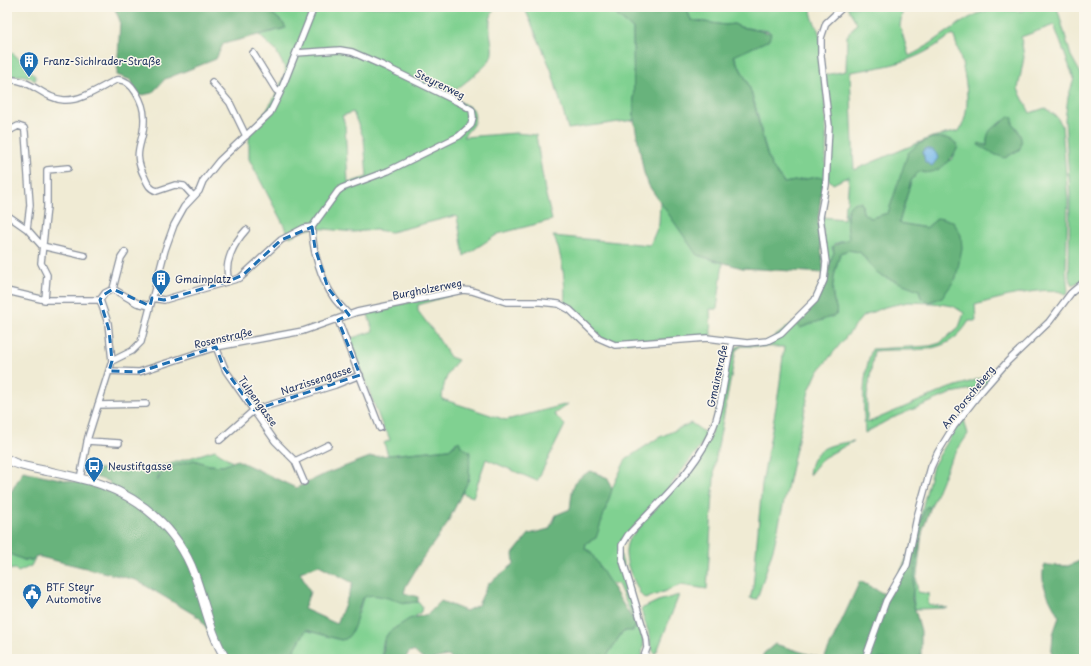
<svg xmlns="http://www.w3.org/2000/svg" width="1091" height="666" viewBox="0 0 1091 666" font-family="'Playpen Sans',sans-serif">
	<style>
		.green { fill: #80d191; stroke: #4e8078; fill-rule: evenodd }
		.forest { fill: #68b37b; stroke: #42716c; fill-rule: evenodd }
		.water { fill: #72b6e8; stroke: #4672a3 }
		.lines { fill: none; stroke-linecap: round; stroke-linejoin: round }
		.street-casing { stroke: #868d99; stroke-width: 8 }
		.secondary-casing { stroke: #868d99; stroke-width: 10 }
		.street { stroke: #fff; stroke-width: 5.5 }
		.secondary { stroke: #fff; stroke-width: 8 }
		.marked { fill: none; stroke: #1f6fb2; stroke-width: 3; stroke-dasharray: 8 5; stroke-linejoin: round }
		.labels { text-anchor: middle; stroke-width: 3; stroke-linejoin: round; paint-order: stroke }
		.poi-label { font-size: 10px; fill: #1b2f5e; stroke: #fbf7ec; text-anchor: start }
		.street-label { font-size: 10px; fill: #1b2f5e; stroke: #fbf7ec }
	</style>
	<rect width="100%" height="100%" fill="#fbf7ec"/>
	<filter id="ink" filterUnits="userSpaceOnUse"><feTurbulence type="fractalNoise" baseFrequency=".025" numOctaves="2"/><feDisplacementMap in="SourceGraphic" scale="8" xChannelSelector="R" yChannelSelector="G"/><feConvolveMatrix kernelMatrix="1 2 1 2 8 2 1 2 1" color-interpolation-filters="sRGB"/></filter>
	<filter id="wash" filterUnits="userSpaceOnUse"><feTurbulence type="fractalNoise" baseFrequency=".012" numOctaves="4" result="noise"/><feDisplacementMap in="SourceGraphic" scale="16" xChannelSelector="R" yChannelSelector="G"/><feGaussianBlur stdDeviation="0.9" result="paint"/><feColorMatrix in="noise" values="0 0 0 0 0 0 0 0 0 0 0 0 0 0 0 0 0 1.4 0 .05"/><feComposite in="paint" operator="in"/></filter>
	<g filter="url(#wash)">
		<rect width="100%" height="100%" fill="#f0ebd4"/>
		<path class="green" d="M265 7H496C481 26 499 47 489 61 483 70 458 87 449 96L473 109C478 123 471 127 463 137L516 133 536 135 545 191 552 220 498 234 464 256 457 217 454 216 391 232 375 230 353 232 315 228 304 230 290 237 249 159V131C269 111 277 95 286 70L276 51 259 35 283 29 284 24ZM353 112 364 139 367 177 348 183 345 124 342 116Z
			M523 7H607L633 29 634 120 568 129 551 69 525 9Z
			M686 7H811C811 22 819 26 820 38 824 90 830 142 823 193L817 177 784 183C780 177 774 171 771 165 761 139 759 112 749 86 745 75 738 66 734 55L769 40V31L740 27 734 24 725 25 691 20Z
			M847 7H903L900 26 909 56C936 44 966 12 993 10 1003 9 1014 11 1024 11L1023 7H1057L1071 56 1084 79V279L1073 285 1069 277 1070 193 1065 120 1068 97 1074 79 1054 25 1021 37 1024 57 1018 89 1030 113 1045 108 1056 116 1062 125 1068 200 1066 270 1068 292 1066 295C1053 282 993 300 975 305L976 321H969C946 359 912 347 874 351L867 396V423L947 389 988 376 998 370 982 387 952 393 890 419 865 433C863 405 862 376 872 349L930 346 940 343 959 327 964 313 953 306 933 303 908 302 885 307 862 317 817 373 809 391 774 546 757 599 750 598 753 588 762 484 779 390 784 347 742 346 736 350 715 462 707 589 681 585 645 599 641 595C633 578 620 558 629 539L692 467 709 441 731 353C742 339 749 348 763 343 774 339 785 328 795 322L800 328 836 315C838 307 834 305 833 297 831 286 836 263 841 253L848 250 860 252 869 264 919 290 938 218 926 228 899 223 911 181 919 171 925 173 952 159 957 149 917 145C912 151 907 152 907 161L888 213 871 218 863 213 862 204 850 206 846 214 849 239 834 244 832 248 834 253 828 265 821 217 844 219 845 204 847 202 849 176 833 184 828 179 831 119 825 75 846 71 847 36 857 23ZM953 34C962 60 976 105 959 131L932 137 854 170 850 72C896 65 915 62 953 34ZM1006 120 1013 124 1019 131 996 155 984 144 988 147 987 140 999 123Z
			M7 48 25 64 36 77 35 81C26 72 17 77 7 76Z
			M660 201 697 255 723 263 717 309H710L711 336 617 343 602 338 564 303C567 288 561 248 553 236L650 245 659 224Z
			M460 292 418 305V311L436 335 450 357 458 360C447 372 443 384 442 399L506 420 568 404 554 414 565 425 537 481 486 459 473 497 462 493 469 479 456 442 449 449 388 455 384 443 390 440 387 432 384 430 349 339 373 331 367 311Z
			M963 416 968 434 950 461 930 509V507L925 508 913 545 933 466Z
			M691 423 707 434 709 432 706 439 668 489 621 540 619 549 644 643 641 659H605L621 634 636 625 618 584 609 583 590 551 585 549 586 543 626 459 658 438Z
			M854 441 823 458 809 475C811 446 831 445 854 441Z
			M215 450 234 463 223 466 209 465 194 460 167 468 155 482 161 468H154L153 466 167 465Z
			M922 533 916 582 918 592 929 594 928 604 948 608 915 609C909 586 917 557 922 533Z
			M7 553 24 560H32L36 556 31 566 18 572 15 569 7 570Z
			M368 595 387 596 406 603 418 602 422 607 421 612C403 628 377 627 383 659H289L306 630 341 640 359 612 363 597Z
			M679 595 658 649 655 654C647 643 652 642 649 633 646 625 643 617 641 609L658 601Z"/>
		<path class="forest" d="M114 7H265L284 24 286 28 223 44 216 59 165 79 152 93 138 96 131 80 117 75 120 21Z
			M607 7H686L691 20 725 25 734 24 740 27 771 33 769 40 734 56C738 67 745 75 749 86 758 112 761 140 771 165 774 171 780 177 784 183L817 177 823 178 818 221 824 273 742 268 697 255 649 186 644 173 634 120 633 29Z
			M1009 116 1013 118V124C1019 131 1025 141 1019 150L1005 158 996 155 978 145 979 143 987 146C986 123 998 129 1009 116Z
			M931 138C941 138 954 136 958 147 951 160 937 178 919 171L911 181 899 223 926 228 938 218 953 221 961 235 962 248 956 278 942 298 928 302 921 298 919 290 879 275 860 252 848 250 841 253C836 263 831 286 833 297 834 305 838 307 836 315L800 328 795 322C808 309 822 298 826 280 829 269 828 263 834 253L833 246 849 239C848 227 841 200 861 202L863 213 871 218 888 213 908 153 917 145Z
			M459 441 461 446 470 452 469 479 446 526 422 559 406 586 404 593 418 597V602C415 602 410 603 406 603 396 602 365 587 361 602 356 614 357 629 346 639L341 640 306 630 289 659H224L200 618 136 580 36 556 32 560H24L7 553V493L11 492 23 471 93 486 108 491 110 482 89 475 86 469 162 468 156 482 167 468 194 460 209 465 223 466 237 460 296 488 325 474 370 457 449 449ZM319 565 353 583 337 624 304 609 310 592 300 572Z
			M591 471 608 478 612 490 596 538 586 543 585 549 590 551 636 625 633 631H625L621 634 605 659H451L449 656C441 656 432 662 423 659 419 657 417 653 413 651L409 652 405 659H383L384 640 389 632 409 619 428 614 441 601 466 611 478 605 488 584 514 564 513 554 529 534 549 529 556 515 570 509C573 488 570 481 591 471Z
			M928 506 930 509 922 533 916 563 912 599 921 631V659H824L860 581 886 595 890 594 917 536 925 508Z
			M1084 559V659H1051L1053 634 1059 617C1052 602 1037 582 1045 565L1068 566Z
			M775 644 824 659H761L764 653Z"/>
		<path class="water" d="M925 149C932 148 936 151 938 158L932 166 925 162 923 152Z"/>
	</g>
	<g filter="url(#ink)">
		<g class="lines">
			<defs>
				<path id="street" d="M253 53 276 90 280 93
					M296 53 340 50 352 52 384 66 462 104 472 110 473 117 471 125 459 136 388 171 342 188 338 191 312 227
					M7 80C30 77 43 99 64 100 82 101 101 87 116 80 132 77 144 104 144 118 145 145 130 149 145 178 148 185 150 189 157 191L175 185 184 186 193 196
					M212 82 230 103 246 136
					M7 132 18 126 24 128 25 132 30 205 27 229
					M7 215 27 229 42 246
					M312 227C312 250 321 279 334 298 338 304 344 309 349 315
					M42 246 85 256
					M229 281C223 263 234 243 246 230
					M113 289 121 258 125 252
					M7 291 45 300H100
					M152 298 164 300 174 297 240 278 281 240 304 228 312 227
					M45 300 47 275 41 263 47 207V170L68 168
					M100 300 105 293 113 289 137 303 150 306
					M338 320 380 428
					M7 331V291
					M216 347 226 371 275 441 295 461 304 482
					M112 361 132 351 141 342 165 250 174 225 184 207 199 191 203 181 219 161 270 113 280 93 314 7
					M109 371 139 372 216 347 303 331 357 312 463 290 472 291 506 302H540L559 304 570 310 599 338 615 345 707 338 747 343 767 341 781 334 815 300 824 280 826 262 820 217 826 185 829 126 821 56V38L826 23 843 7
					M98 405 146 404
					M220 440 254 410 335 385 360 375
					M87 441 119 443
					M295 461 328 445
					M80 479 88 437 112 361 108 323 100 300
					M643 659 647 648 646 638 622 558V545L628 535C660 501 701 466 716 420 724 394 725 367 732 342
					M865 659 886 601 907 565 917 517 931 467 938 452 954 426 979 394 1008 361 1049 322 1071 293 1084 282"/>
				<path id="secondary" d="M7 459C20 467 33 468 47 471 66 475 86 479 103 485 148 502 183 536 197 582 206 608 211 635 226 659"/>
			</defs>
			<use href="#street" class="street-casing"/>
			<use href="#secondary" class="secondary-casing"/>
			<use href="#street" class="street"/>
			<use href="#secondary" class="secondary"/>
		</g>
	</g>
	<path class="marked" d="M312 227 315 248 328 288 349 315 338 320 360 375 254 410 224 368 216 347 139 372 109 371 112 361 109 330 100 300 102 296 113 289 150 306 152 298 164 300 229 281 243 275 281 240Z"/>
	<defs>
		<symbol id="building-pin" viewBox="-11 -11 22 30"><path d="M0 17L-7.5 6A9.5 9.5 0 1 1 7.5 6Z" fill="#1f6fb2" stroke="#fbf7ec"/><path d="M-4-6H4V6H1V3H-1V6H-4ZM-2.5-4.3h1.7v1.8h-1.7ZM.8-4.3h1.7v1.8H.8ZM-2.5-1h1.7V.8h-1.7ZM.8-1h1.7V.8H.8Z" fill="#fff"/></symbol>
		<symbol id="bus-pin" viewBox="-11 -11 22 30"><path d="M0 17L-7.5 6A9.5 9.5 0 1 1 7.5 6Z" fill="#1f6fb2" stroke="#fbf7ec"/><path d="M-5-6H5V4H4V6H2V4H-2V6H-4V4H-5ZM-3.5-4V0h7V-4ZM-3.5 1.2v1.5H-2V1.2ZM2 1.2v1.5H3.5V1.2Z" fill="#fff"/></symbol>
		<symbol id="civic-pin" viewBox="-11 -11 22 30"><path d="M0 17L-7.5 6A9.5 9.5 0 1 1 7.5 6Z" fill="#1f6fb2" stroke="#fbf7ec"/><path d="M-.6-6.5H3V-4.5H.6V-3L4-1V1h2V6H-6V1h2V-1L-.6-3ZM-1.2 2.5V6h2.4V2.5Z" fill="#fff"/></symbol>
	</defs>
	<g fill-rule="evenodd">
		<use href="#building-pin" x="18" y="50" width="22" height="30"/>
		<use href="#building-pin" x="150" y="268" width="22" height="30"/>
		<use href="#bus-pin" x="83" y="455" width="22" height="30"/>
		<use href="#civic-pin" x="21" y="582" width="22" height="30"/>
	</g>
	<g class="labels">
		<g class="poi-label">
			<text x="43" y="65">Franz-Sichlrader-Straße</text>
			<text x="175" y="283">Gmainplatz</text>
			<text x="108" y="470">Neustiftgasse</text>
			<text x="46" y="591">BTF Steyr<tspan x="46" dy="12">Automotive</tspan></text>
		</g>
		<g class="street-label">
			<text transform="translate(440 84) rotate(26)" y="4">Steyrerweg</text>
			<text transform="translate(427 289) rotate(-11)" y="4">Burgholzerweg</text>
			<text transform="translate(223 338) rotate(-13)" y="4">Rosenstraße</text>
			<text transform="translate(717 376) rotate(-78)" y="4">Gmainstraße</text>
			<text transform="translate(316 380) rotate(-18)" y="4">Narzissengasse</text>
			<text transform="translate(968 397) rotate(-51)" y="4">Am Porscheberg</text>
			<text transform="translate(258 401) rotate(54)" y="4">Tulpengasse</text>
		</g>
	</g>
	<rect width="1091" height="666" fill="none" stroke="#fbf7ec" stroke-width="24"/>
</svg>
